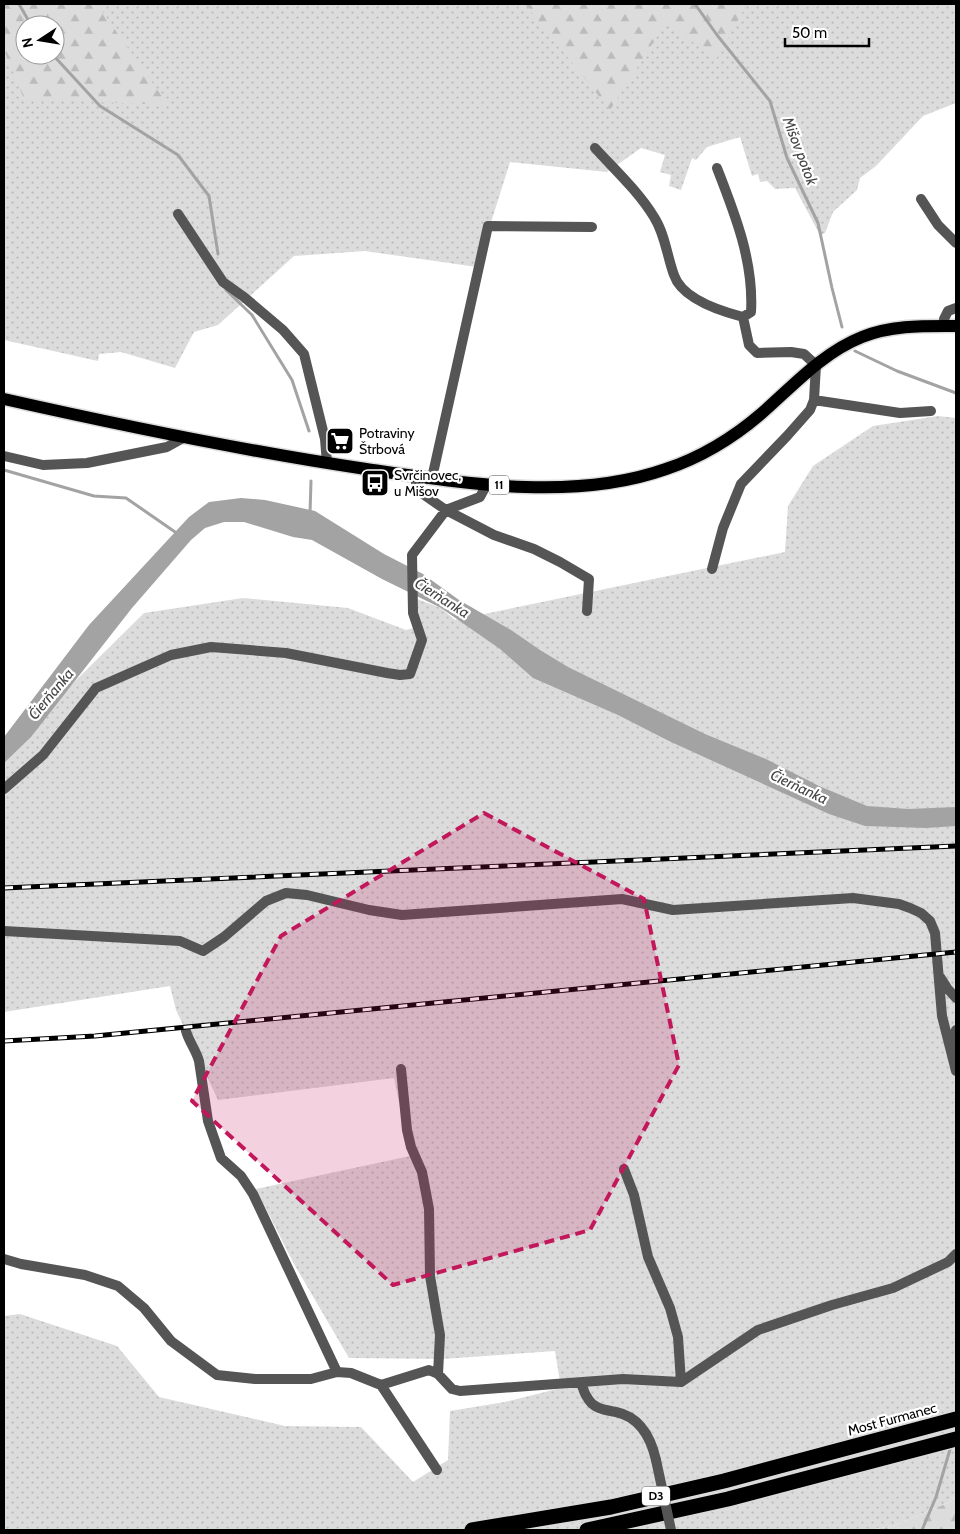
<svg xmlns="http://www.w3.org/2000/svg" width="960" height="1534" viewBox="0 0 960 1534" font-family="Cabin,sans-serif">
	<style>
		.grass { fill: url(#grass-dots); fill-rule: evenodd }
		.forest { fill: url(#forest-firs); fill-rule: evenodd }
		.water { fill: #a3a3a3 }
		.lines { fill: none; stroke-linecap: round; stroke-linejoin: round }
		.stream { stroke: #a3a3a3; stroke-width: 3 }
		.primary-casing { stroke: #dbdbdb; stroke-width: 15 }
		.highway-casing { stroke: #dbdbdb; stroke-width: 18 }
		.street { stroke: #555; stroke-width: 10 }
		.primary { stroke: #000; stroke-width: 12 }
		.highway { stroke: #000; stroke-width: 15 }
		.rail-casing { stroke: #000; stroke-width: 5 }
		.rail { stroke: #fff; stroke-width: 3; stroke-dasharray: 9; stroke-linecap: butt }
		.street-bridge { stroke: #555; stroke-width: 10 }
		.marked { fill: #c2185b; fill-opacity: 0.2; stroke: #c2185b; stroke-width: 4; stroke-dasharray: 10 6; stroke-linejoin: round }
		.labels { text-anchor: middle; stroke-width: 4.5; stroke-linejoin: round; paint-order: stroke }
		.shield { fill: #fff; stroke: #4c4c4c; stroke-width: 1 }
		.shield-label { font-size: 12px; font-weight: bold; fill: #000 }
		.poi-label { font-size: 14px; fill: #000; stroke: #fff; text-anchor: start }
		.street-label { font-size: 14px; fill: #000; stroke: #fff }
		.water-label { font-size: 15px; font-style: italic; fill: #444; stroke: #fff }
	</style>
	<defs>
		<pattern id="grass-dots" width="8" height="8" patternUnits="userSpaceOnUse" patternTransform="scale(1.25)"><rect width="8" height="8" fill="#dcdcdc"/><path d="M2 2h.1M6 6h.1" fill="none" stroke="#bbb" stroke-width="1.8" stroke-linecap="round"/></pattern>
		<pattern id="forest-firs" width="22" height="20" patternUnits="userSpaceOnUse" patternTransform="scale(1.25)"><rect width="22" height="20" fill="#dcdcdc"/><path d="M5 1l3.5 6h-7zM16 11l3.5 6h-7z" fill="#bbb"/></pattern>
	</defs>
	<rect width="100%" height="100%" fill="#fff"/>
	<path class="grass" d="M4 4H956V103L923 116 876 166 860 178 857 190 833 212 825 233 820 235 795 188 775 189 767 181 760 182 758 174 752 176 740 137 707 147 696 160 692 158 681 190 669 186 671 175 660 172 665 155 641 148 607 172 510 162 477 267 365 251 294 256 218 325 194 332 175 368 121 352 99 354 98 361 4 340ZM25 25H55V55H25Z
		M938 416 956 418V1496L950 1502 893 1526 868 1530H4V1316L20 1314 117 1346 159 1397 285 1426 361 1427 413 1482 448 1460 450 1411 505 1402 561 1388 555 1351 443 1359 349 1358 294 1264 256 1189 410 1156 394 1078 218 1100 176 1010 170 986 4 1012V737L53 703 144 613 243 598 348 608 406 630 421 626 417 613V599L441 608 455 620 785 552 788 506 813 466 873 426Z"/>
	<path class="forest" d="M4 4H97L168 105 24 99 4 50ZM25 25H55V55H25Z
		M525 4H747L717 58 665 24 610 110Z
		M956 1496V1530H868L893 1526 950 1502Z"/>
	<path class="water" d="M241 498 265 500 315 511 384 554 423 574 459 600 511 630 540 650 568 667 705 734 766 759 819 786 867 806 908 809 956 807V826L926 828 865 826 829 814 669 741 618 715 533 678 500 649 441 608 382 579 312 540 293 537 244 522H224L205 528 191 540 132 608 31 737 4 763V737L89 625 189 517 209 502Z"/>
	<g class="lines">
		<path class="stream" d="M19 4 31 25
			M695 4 717 35 770 101 787 158 818 223 832 288 842 327
			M53 55 100 106 178 155 209 196 218 254
			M226 290 252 315 292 380 309 431
			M855 351 897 371 956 393
			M4 470 94 496 126 498 178 534
			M310 513 311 481
			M922 1530 936 1497 951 1446"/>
		<defs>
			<path id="primary" d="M4 399C124 426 244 451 366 469 462 483 573 502 666 469 702 457 733 438 762 413 793 386 822 353 862 337 892 325 924 326 956 326"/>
			<path id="highway" d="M472 1530 611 1507 724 1481 956 1419
				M587 1530 728 1499 956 1439"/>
		</defs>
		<use href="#primary" class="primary-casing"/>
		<use href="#highway" class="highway-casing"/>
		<path class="street" d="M595 148C615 170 638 191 654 217 665 234 667 256 674 275 682 299 720 311 743 317L749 345 757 353 791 352 804 354 816 365 814 400 810 410 787 436 741 484 723 528 712 569
			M717 168C735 214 754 262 751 312L743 317
			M921 199 938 225 956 243
			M178 214 223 282 244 297 283 330 304 354 325 439 327 463
			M945 326 944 319 948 311 956 308
			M814 400 900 413 931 411
			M4 456 43 465 87 463 167 447 185 437
			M415 476 417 490 446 510 494 535 534 549 560 562 589 579 587 611
			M432 478 488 226 592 227
			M4 789 43 755 96 688 171 655 211 647 286 653 387 673 400 675 410 674 422 640 413 613 412 555 446 510 480 497 487 484
			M4 931 180 941 203 951 224 937 266 901 286 893 307 895 369 910 402 915 622 899 673 910 853 898 899 904 910 908 921 913 930 921 935 933 942 1016 956 1071
			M940 977 947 988 956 998
			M186 1031C189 1042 196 1050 199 1061L208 1121 221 1158 241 1176 253 1194 337 1372 351 1373 381 1385 429 1370 438 1374 452 1389 460 1391 623 1379 681 1382 758 1330 832 1305 893 1288 948 1262 956 1254
			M950 1047 956 1030
			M401 1069 407 1130 411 1147 422 1172 429 1209 430 1276 440 1335 438 1374
			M624 1169 634 1195 648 1257 670 1308 678 1337 681 1382
			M4 1259 21 1264 85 1275 118 1286 144 1308 171 1341 217 1375 255 1379H311L337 1372
			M581 1383C583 1387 584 1393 587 1397 593 1409 605 1410 616 1412 640 1417 651 1438 656 1460
			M381 1385 437 1470"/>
		<use href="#primary" class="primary"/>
		<use href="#highway" class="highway"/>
		<defs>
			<path id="rail" d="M4 888 956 846
				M4 1041 95 1036 956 952"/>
		</defs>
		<use href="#rail" class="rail-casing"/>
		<use href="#rail" class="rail"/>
		<path class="street-bridge" d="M656 1460 671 1530"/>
	</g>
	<path class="marked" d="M484 813 644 899 679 1065 590 1230 393 1285 192 1101 281 936Z"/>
	<defs>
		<symbol id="supermarket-square" viewBox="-11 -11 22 22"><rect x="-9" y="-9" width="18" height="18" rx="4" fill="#000" stroke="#fff"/><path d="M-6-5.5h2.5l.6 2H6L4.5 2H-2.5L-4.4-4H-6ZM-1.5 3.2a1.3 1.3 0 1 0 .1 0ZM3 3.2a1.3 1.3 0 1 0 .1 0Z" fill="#fff"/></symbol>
		<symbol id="bus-square" viewBox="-11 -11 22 22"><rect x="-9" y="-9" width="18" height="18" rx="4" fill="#000" stroke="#fff"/><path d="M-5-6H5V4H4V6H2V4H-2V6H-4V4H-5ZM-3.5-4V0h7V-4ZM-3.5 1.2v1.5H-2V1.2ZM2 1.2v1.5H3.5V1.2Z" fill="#fff"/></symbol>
	</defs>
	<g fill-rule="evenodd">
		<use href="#supermarket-square" x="324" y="425" width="32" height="32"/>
		<use href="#bus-square" x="359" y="467" width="32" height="32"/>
	</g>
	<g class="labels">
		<g class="shield">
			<rect x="489" y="475.5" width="20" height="19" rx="4"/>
			<rect x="642" y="1486.5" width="28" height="19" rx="4"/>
		</g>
		<g class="shield-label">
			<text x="499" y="489">11</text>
			<text x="656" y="1500">D3</text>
		</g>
		<g class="poi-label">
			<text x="359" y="438">Potraviny<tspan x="359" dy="16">Štrbová</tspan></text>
			<text x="394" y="480">Svrčinovec,<tspan x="394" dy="16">u Mišov</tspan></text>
		</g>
		<g class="street-label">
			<text transform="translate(892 1419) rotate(-15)" y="5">Most Furmanec</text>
		</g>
		<g class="water-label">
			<text transform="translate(800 151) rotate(69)" y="5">Mišov potok</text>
			<text transform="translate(442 598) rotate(32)" y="5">Čierňanka</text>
			<text transform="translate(51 694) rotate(-50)" y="5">Čierňanka</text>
			<text transform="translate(799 787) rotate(25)" y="5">Čierňanka</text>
		</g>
	</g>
	<rect width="960" height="1534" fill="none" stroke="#000000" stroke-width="10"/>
	<g transform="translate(40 40) rotate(258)"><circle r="24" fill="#ffffff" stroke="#999999"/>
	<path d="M0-4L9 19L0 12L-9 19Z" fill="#000000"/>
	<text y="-8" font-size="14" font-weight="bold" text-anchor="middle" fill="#000000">N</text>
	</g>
	<path d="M785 38v8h84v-8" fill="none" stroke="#000000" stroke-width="2.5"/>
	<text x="792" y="38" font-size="15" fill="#000000" stroke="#ffffff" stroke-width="4" paint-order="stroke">50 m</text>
</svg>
